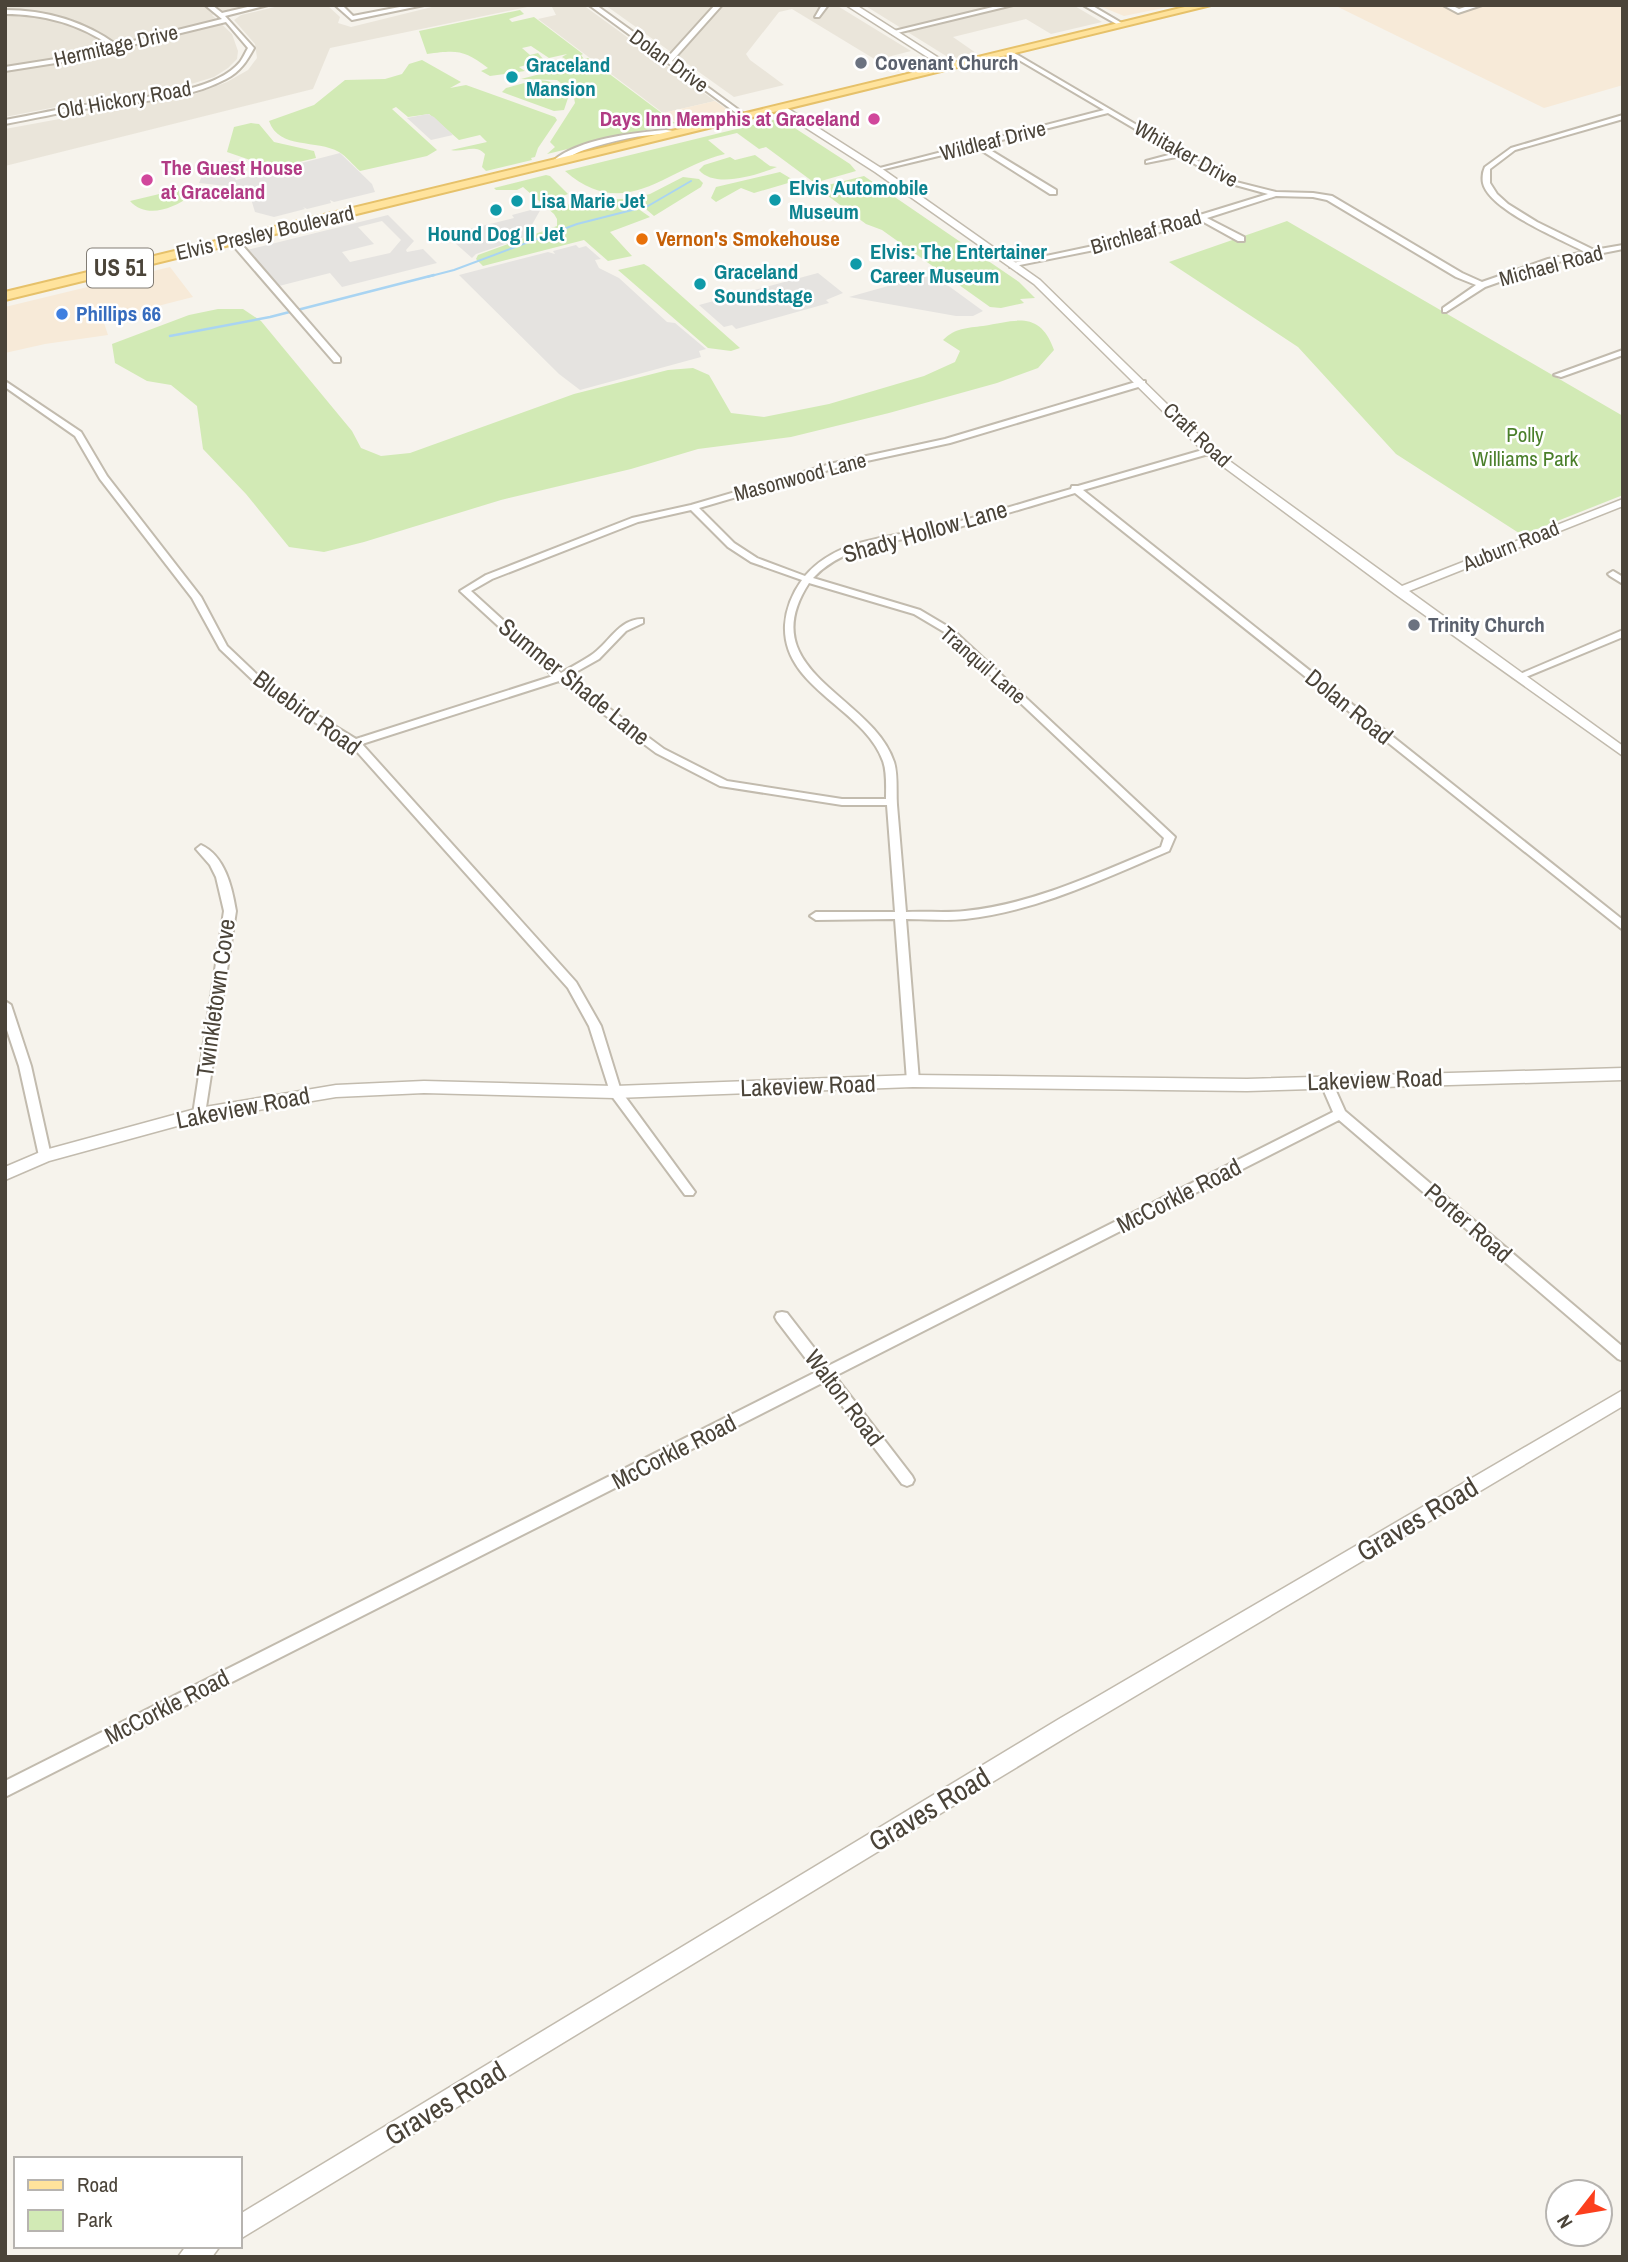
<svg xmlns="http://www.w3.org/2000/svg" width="1628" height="2262" viewBox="0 0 1628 2262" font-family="'Archivo Narrow',sans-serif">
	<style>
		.residential { fill: #eae5da }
		.commercial { fill: #f7ead8 }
		.green { fill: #d2eab5 }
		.parking { fill: #e5e3e0; fill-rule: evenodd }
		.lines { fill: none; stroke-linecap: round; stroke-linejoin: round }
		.stream-far1 { stroke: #a9d4f2; stroke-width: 2 }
		.stream { stroke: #a9d4f2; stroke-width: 2.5 }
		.minor-casing { stroke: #c2bbae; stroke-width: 4 }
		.tertiary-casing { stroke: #c2bbae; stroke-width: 3 }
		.primary-casing { stroke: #e6c16a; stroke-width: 4 }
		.minor { fill: #fff; fill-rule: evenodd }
		.tertiary { fill: #fff; fill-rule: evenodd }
		.primary { fill: #ffe39c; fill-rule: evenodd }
		.worship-dot { fill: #6b7280; stroke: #fff; stroke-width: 2.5 }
		.culture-dot { fill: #0f9aa8; stroke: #fff; stroke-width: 2.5 }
		.hotel-dot { fill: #d1479c; stroke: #fff; stroke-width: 2.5 }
		.food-dot { fill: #e8710a; stroke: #fff; stroke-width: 2.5 }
		.shop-dot { fill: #3f7fe0; stroke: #fff; stroke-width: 2.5 }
		.labels { text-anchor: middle; stroke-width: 5; stroke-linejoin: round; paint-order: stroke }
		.far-street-label { font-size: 21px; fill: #4b4439; stroke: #fff }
		.far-worship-label { font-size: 21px; font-weight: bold; fill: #5b616d; stroke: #fff; text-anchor: start }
		.far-culture-label { font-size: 21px; font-weight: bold; fill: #0d838f; stroke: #fff; text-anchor: start }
		.far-hotel-label { font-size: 21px; font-weight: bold; fill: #b23c85; stroke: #fff; text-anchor: end }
		.far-food-label { font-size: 21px; font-weight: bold; fill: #c56008; stroke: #fff; text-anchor: start }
		.far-shop-label { font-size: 21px; font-weight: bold; fill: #366cbe; stroke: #fff; text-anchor: start }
		.far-park-label { font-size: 21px; fill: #4a7f2a; stroke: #fff }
		.shield { fill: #fff; stroke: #817c74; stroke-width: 2 }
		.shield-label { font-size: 23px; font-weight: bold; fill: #4b4439 }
		.street-label { font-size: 24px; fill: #4b4439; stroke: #fff }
		.near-street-label { font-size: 28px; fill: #4b4439; stroke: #fff }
	</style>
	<rect width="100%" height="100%" fill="#f6f3ec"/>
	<path class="residential" d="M5 5H250L212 15 232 34 238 51 237 59 228 68 214 77 168 91 66 105 5 117Z
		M283 5H327L340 17 338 23 351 27 440 5H537L330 48 313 89 5 166V129L195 94 227 82 248 70 257 58 255 44 234 20 241 15Z
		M551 5H583L715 101 663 113 538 19 556 15Z
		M605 5H836L911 51 876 60 792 9 779 12 746 54 750 60 784 85 734 97Z
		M864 5H1073L1102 22 1051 34 1026 19 953 37 976 53 951 59Z"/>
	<path class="commercial" d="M1097 5H1178L1124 16Z
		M1334 5H1623V85L1544 108Z
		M715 101 731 112 680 125 663 113Z
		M170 267 193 297 103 320 108 335 45 344 5 353V307Z"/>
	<path class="green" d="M520 10 524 14 509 19 512 22 534 17 583 54 581 55 584 59 588 58 675 123 547 154 555 147 550 142 575 103 573 93 557 80 521 79 582 63 584 59 574 64 562 57 567 54 549 58 531 46 522 48 530 55 538 53 544 60 519 67 525 71 490 76 481 71 488 68C464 50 458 50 427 54L419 31Z
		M422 60 461 82 450 88 466 85 555 117 557 120 538 148 535 157 531 158 532 160 486 171 482 167 485 154C475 143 463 153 451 150L487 142 480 135 459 140 429 114 408 117 396 107 392 109 437 150 427 156 360 171C353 165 346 156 339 152 317 139 279 150 269 121L314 105 345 80 385 79 402 74 409 64Z
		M535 80C550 80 562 84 568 98L564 110 554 111 502 92 506 88Z
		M773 120 787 123 850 164 856 171 821 181H812L766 147 759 149 737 133 708 140 725 154C665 168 626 224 565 171Z
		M251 123 259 124 274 142 314 151 316 158 273 168 227 152 234 127Z
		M755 155 770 166 777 167C757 175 715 189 699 170L704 165 730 157 735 160Z
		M780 172 795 181 754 193 741 188 716 202 711 198 716 187Z
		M546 175 550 176 568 194 555 199 567 205 580 200 624 199 650 217 610 232 632 256 608 261 584 240 483 266 476 259 478 255 557 226V219L554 214 523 187 517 190H496L494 188Z
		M864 176 1019 282 1035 298 1020 299 1024 303 1001 308 990 307 882 230 866 224 824 193 828 185Z
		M683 177 699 179 703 183 701 187 654 216 633 198 650 194Z
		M176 190 188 192 190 196C173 209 146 219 130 201Z
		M1287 221 1623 416V495L1522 535 1396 454 1298 347 1169 262Z
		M644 264 649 267 740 348 731 351 708 348 618 270Z
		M218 309H243L261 321 352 431 361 448 381 456 410 453 574 394 668 370 693 368 709 375 731 413 764 417 829 404 924 376 955 362 960 351 943 340C955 328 967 328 983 326 1017 320 1040 311 1054 350L1038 368 997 383 889 413 791 437 698 449 631 469 501 500 364 542 324 552 289 547 246 494 203 449 197 406 171 385 147 381 115 363 112 344 189 315Z"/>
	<path class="parking" d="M428 114 434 117 453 135 431 140 407 118Z
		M340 153 372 184 375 192 334 202 330 200 331 203 307 209 303 207 305 209 274 217 255 212 251 199 235 187 199 183 204 171 222 162 236 161 245 164 246 168 235 178 236 180Z
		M542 207 525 237 476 254 472 258 446 235 514 218 512 215Z
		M388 215 414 241 406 250 407 252 423 249 437 263 342 287 330 273 279 286 247 250ZM382 221 401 240 390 253 350 262 342 252 374 244 358 227Z
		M576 245 579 248 586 246 601 259 595 260 599 268 619 278 667 322 675 323 706 349 699 351 701 357 580 390 559 374 459 275 548 252 555 254 553 251Z
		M818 273 843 293 826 300 829 303 736 329 732 325 724 327 699 305Z
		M935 276 983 311 973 316H956L849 297 920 277Z"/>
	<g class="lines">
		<path class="stream-far1" d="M427 277 454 270 577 224 648 206 691 181"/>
		<path class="stream" d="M170 336 270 317 434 275"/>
		<defs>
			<path id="minor" d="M205 5H212L222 13 256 5H268L225 16 254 48C247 61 240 72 226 79 185 101 135 101 90 108 61 112 33 119 5 124V120C34 115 62 108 91 104 130 98 213 95 240 62 243 58 245 53 248 48L226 22 62 62 5 71V67L62 58 111 46C80 24 43 14 5 14V10C45 10 84 21 117 45L222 19Z
				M335 5H342L353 16 410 5H424L352 20Z
				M589 5H596L668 57 715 5H722L672 61 747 116V118H743Z
				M822 5H828L819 17H815Z
				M1001 5H1013L893 34 890 32Z
				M1083 5H1091L1125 25 1120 26Z
				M1443 5H1451L1459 9 1471 5H1482L1458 13Z
				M1009 50 1232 181 1276 192 1313 193 1332 196 1462 273 1482 282 1548 259 1585 252C1561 239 1489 210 1483 183 1482 178 1483 171 1485 167L1511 148 1623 115V119L1515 150 1490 169V183L1497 194 1508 204 1537 222 1594 250 1623 245V249L1553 263 1485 287 1446 312H1443V308L1476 285 1456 277 1327 200 1313 197 1276 196 1207 218 1244 237V241H1238L1200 220 1114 246 1010 267V263H1013L1112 242 1268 194 1228 183 1181 156 1146 163V161L1176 153 1108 113 982 145 1056 190V194H1050L976 147 876 171V169L1104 110 1007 53Z
				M666 130 680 132 677 134C646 133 613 140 584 150 574 153 562 163 554 160 580 139 632 133 666 130Z
				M231 239H237L340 358V362H334L231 243Z
				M1623 350V355L1561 377 1554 375Z
				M5 381 81 432 107 476 201 597 227 646 268 685 356 739 553 676 460 591 486 575 632 518 691 505 834 463 945 439 1139 381H1145V385L950 443 839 467 699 508 734 543 757 558 805 576C840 535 898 538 946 525 988 514 1029 501 1071 489L1072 486H1078L1206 449H1212V453L1083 490 1623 920V930L1075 493C1034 505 993 518 952 529 905 542 849 540 813 578L920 610 952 629 1175 837 1169 851C1103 879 1037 911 965 919 946 921 926 919 906 919L919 1081 917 1084 913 1085 907 1081 895 919 816 920 810 916 816 912H895L887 805H842L720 786 656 753 559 681 362 744 576 982 601 1026 621 1091 695 1192 693 1195H685L611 1095 589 1026 568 988 351 745 262 689 220 649 192 598 100 479 75 436 5 387ZM691 510 728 547 751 562 802 580C792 594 786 609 785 625 782 688 864 708 883 761 887 772 886 787 886 799H842L727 781 664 749 567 677 599 659 626 631 643 623V619C619 618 608 645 590 656 581 662 571 667 561 673L471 591 492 579 638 522ZM809 583 914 614 946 633 1164 838 1161 847C1098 873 1034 904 965 911 946 913 925 911 906 912 903 876 900 840 897 805 896 792 898 775 894 762 872 695 751 672 809 583Z
				M1613 571 1623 577V584L1610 576 1608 574Z
				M1623 630V637L1521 679 1518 680 1513 677Z
				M201 845C225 856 232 887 236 911L205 1114 199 1119 193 1114 224 911 216 877 210 865 196 849Z
				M5 1001 11 1005 31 1066 51 1156 49 1159H41L39 1156 19 1066 5 1024Z
				M1326 1078 1332 1082 1345 1111 1623 1347V1361L1618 1359 1339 1120 835 1376 912 1476 914 1480 912 1484 907 1486 902 1484 824 1382 5 1797V1781L816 1372 777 1321 775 1317 777 1313 782 1312 787 1313 828 1366 1333 1112 1320 1082Z"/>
			<path id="tertiary" d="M846 5H856L953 67 946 69Z
				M778 106H784L881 168 1040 280 1213 449 1402 586 1623 499V506L1409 591 1623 746V756L1395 594 1205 453 1034 284 875 172 778 110Z
				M1623 1068V1080L1247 1091 913 1087 615 1098 424 1093 336 1097 199 1120 49 1161 5 1180V1167L45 1150 199 1108 336 1085 424 1081 615 1086 913 1075 1247 1079Z
				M1623 1390V1406L1073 1733 240 2239V2214L1059 1719Z
				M186 2246H220L212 2257H178Z"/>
			<path id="primary" d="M1193 5H1211L5 300V292Z"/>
		</defs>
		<use href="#minor" class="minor-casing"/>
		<use href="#tertiary" class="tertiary-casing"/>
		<use href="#primary" class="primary-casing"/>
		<use href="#minor" class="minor"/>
		<use href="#tertiary" class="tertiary"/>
		<use href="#primary" class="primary"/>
	</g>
	<g class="worship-dot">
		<circle cx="861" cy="63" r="7"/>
		<circle cx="1414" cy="625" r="7"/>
	</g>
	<g class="culture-dot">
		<circle cx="512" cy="77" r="7"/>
		<circle cx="775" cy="200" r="7"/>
		<circle cx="517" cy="201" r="7"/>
		<circle cx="496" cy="210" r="7"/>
		<circle cx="856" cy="264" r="7"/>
		<circle cx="700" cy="284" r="7"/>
	</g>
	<g class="hotel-dot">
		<circle cx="874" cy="119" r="7"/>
		<circle cx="147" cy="180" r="7"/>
	</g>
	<circle class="food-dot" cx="642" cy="239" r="7"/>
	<circle class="shop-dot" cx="62" cy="314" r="7"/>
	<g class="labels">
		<g class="far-street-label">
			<text transform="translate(116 46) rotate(-13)" y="7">Hermitage Drive</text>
			<text transform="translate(669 61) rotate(36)" y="7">Dolan Drive</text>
			<text transform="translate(124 100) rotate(-10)" y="7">Old Hickory Road</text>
			<text transform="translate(993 141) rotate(-14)" y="7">Wildleaf Drive</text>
			<text transform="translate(1186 154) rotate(29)" y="7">Whitaker Drive</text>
			<text transform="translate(1146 232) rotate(-16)" y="7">Birchleaf Road</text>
			<text transform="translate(265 233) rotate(-13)" y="7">Elvis Presley Boulevard</text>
			<text transform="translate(1551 266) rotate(-15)" y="7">Michael Road</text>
			<text transform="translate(1197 435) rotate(43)" y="7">Craft Road</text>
			<text transform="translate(800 477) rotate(-15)" y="7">Masonwood Lane</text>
			<text transform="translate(1511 546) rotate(-22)" y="7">Auburn Road</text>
			<text transform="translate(983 665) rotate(41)" y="7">Tranquil Lane</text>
		</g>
		<g class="far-worship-label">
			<text x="875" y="70">Covenant Church</text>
			<text x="1428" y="632">Trinity Church</text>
		</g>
		<g class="far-culture-label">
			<text x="526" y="72">Graceland<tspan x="526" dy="24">Mansion</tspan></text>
			<text x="789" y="195">Elvis Automobile<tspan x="789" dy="24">Museum</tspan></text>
			<text x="531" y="208">Lisa Marie Jet</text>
			<text x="496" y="241" text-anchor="middle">Hound Dog II Jet</text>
			<text x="870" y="259">Elvis: The Entertainer<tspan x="870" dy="24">Career Museum</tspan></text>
			<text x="714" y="279">Graceland<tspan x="714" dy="24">Soundstage</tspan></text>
		</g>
		<g class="far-hotel-label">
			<text x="860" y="126">Days Inn Memphis at Graceland</text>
			<text x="161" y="175" text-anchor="start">The Guest House<tspan x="161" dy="24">at Graceland</tspan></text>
		</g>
		<g class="far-food-label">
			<text x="656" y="246">Vernon's Smokehouse</text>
		</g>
		<g class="far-shop-label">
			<text x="76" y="321">Phillips 66</text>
		</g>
		<g class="far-park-label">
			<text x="1525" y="442">Polly<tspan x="1525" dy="24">Williams Park</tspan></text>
		</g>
		<rect class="shield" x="87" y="248.5" width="66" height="39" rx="5"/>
		<g class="shield-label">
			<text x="120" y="276">US 51</text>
		</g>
		<g class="street-label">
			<text transform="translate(925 532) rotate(-16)" y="8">Shady Hollow Lane</text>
			<text transform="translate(574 682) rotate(39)" y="8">Summer Shade Lane</text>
			<text transform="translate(1349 707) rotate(39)" y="8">Dolan Road</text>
			<text transform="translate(307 713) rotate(36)" y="8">Bluebird Road</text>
			<text transform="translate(216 998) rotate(-82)" y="8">Twinkletown Cove</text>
			<text transform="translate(1375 1080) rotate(-2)" y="8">Lakeview Road</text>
			<text transform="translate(808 1086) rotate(-2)" y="8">Lakeview Road</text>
			<text transform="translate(243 1108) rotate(-11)" y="8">Lakeview Road</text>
			<text transform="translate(1179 1196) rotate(-27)" y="8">McCorkle Road</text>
			<text transform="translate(1468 1223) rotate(41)" y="8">Porter Road</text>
			<text transform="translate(844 1398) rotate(53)" y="8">Walton Road</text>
			<text transform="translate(674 1452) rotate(-27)" y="8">McCorkle Road</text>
			<text transform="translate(167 1707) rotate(-27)" y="8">McCorkle Road</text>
		</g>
		<g class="near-street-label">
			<text transform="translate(1417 1519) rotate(-31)" y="10">Graves Road</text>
			<text transform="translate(929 1809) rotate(-31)" y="10">Graves Road</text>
			<text transform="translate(445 2103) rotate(-31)" y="10">Graves Road</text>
		</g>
	</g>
	<rect width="1628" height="2262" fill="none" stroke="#4b4439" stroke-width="14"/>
	<rect x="14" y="2157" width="228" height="91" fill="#ffffff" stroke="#b7b4b0" stroke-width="2"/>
	<rect x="28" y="2180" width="35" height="10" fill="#ffe39c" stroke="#b7b4b0" stroke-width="2"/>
	<text x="77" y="2192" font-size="21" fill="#4b4439">Road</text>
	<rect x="28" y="2210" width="35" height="21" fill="#d2eab5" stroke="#b7b4b0" stroke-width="2"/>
	<text x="77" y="2227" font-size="21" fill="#4b4439">Park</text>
	<g transform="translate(1579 2213) rotate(239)"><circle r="33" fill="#ffffff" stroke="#b7b4b0" stroke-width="2"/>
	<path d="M0-5L12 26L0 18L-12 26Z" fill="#fc3f1d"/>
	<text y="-10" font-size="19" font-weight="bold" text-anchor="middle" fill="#4b4439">N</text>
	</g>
</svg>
